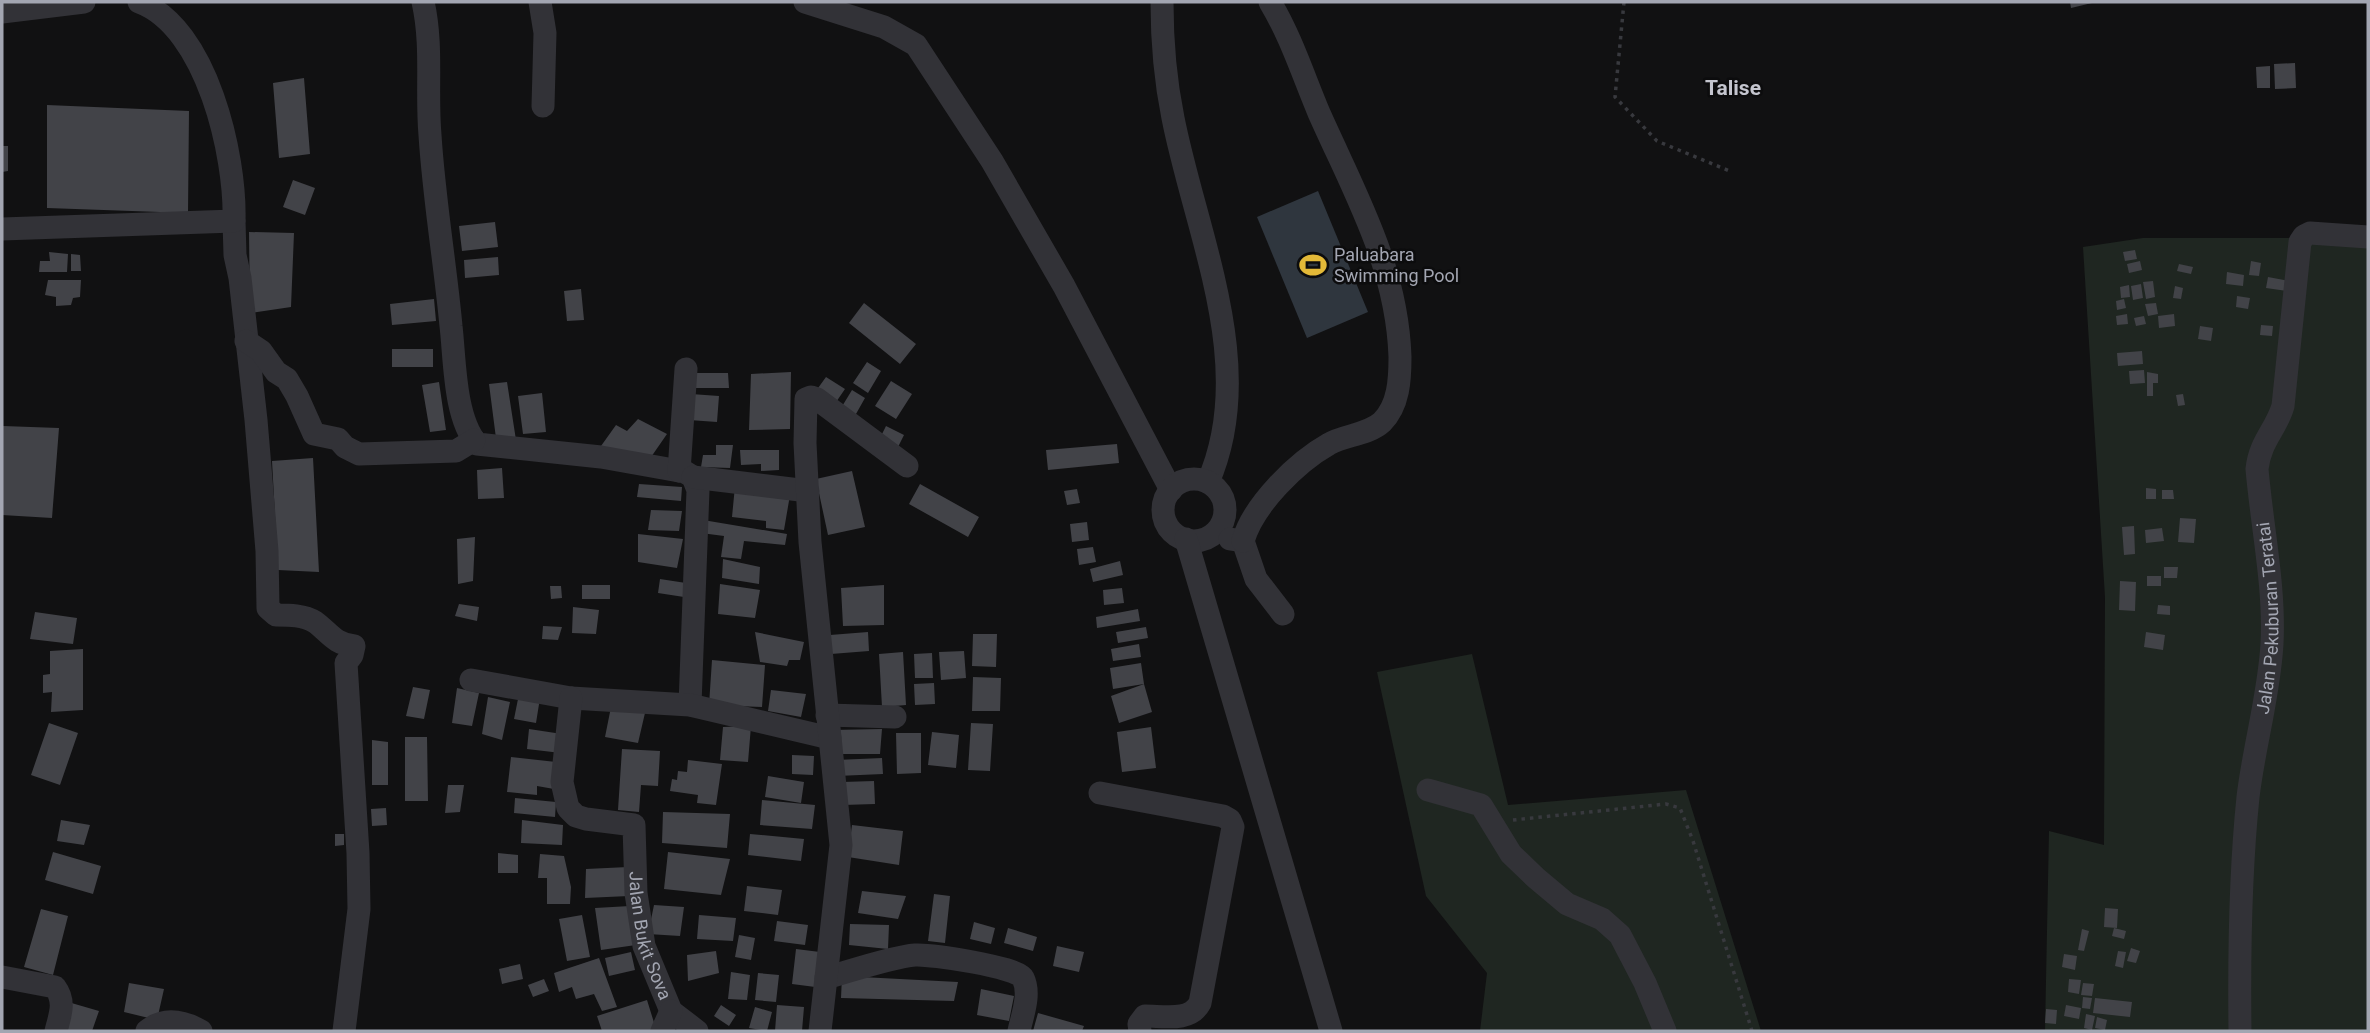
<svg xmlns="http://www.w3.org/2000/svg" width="2370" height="1033" viewBox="0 0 2370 1033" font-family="Roboto,sans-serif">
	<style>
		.green { fill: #1f2621 }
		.water { fill: #2f363e }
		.building { fill: #424348 }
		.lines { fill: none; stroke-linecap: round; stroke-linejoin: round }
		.path { stroke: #38393e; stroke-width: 3.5; stroke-dasharray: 3.5 5; stroke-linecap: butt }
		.minor { stroke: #323237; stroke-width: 23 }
		.labels { text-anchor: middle; stroke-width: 5; stroke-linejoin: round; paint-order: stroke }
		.poi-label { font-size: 18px; fill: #a3a6b2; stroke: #0c0c0d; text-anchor: start }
		.street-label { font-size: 18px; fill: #a3a6b2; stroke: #0c0c0d }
		.quarter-label { font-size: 21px; font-weight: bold; fill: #c4c5ce; stroke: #0c0c0d }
	</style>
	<rect width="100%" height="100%" fill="#111112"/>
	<path class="green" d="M2143 238H2368V1031H2045L2049 831 2104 845 2105 597 2083 247Z
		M1472 654 1508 805 1686 790 1761 1031H1480L1487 973 1426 896 1377 672Z"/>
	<path class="water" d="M1318 191 1368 312 1307 338 1257 217Z"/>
	<path class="building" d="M2070 2H2092V3L2071 8Z
		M2295 63 2296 88 2275 89 2274 64Z
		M2270 66V88H2257L2256 67Z
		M304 78 310 154 279 158 273 83Z
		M47 105 189 111 188 213 47 208Z
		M2 146H8V171L2 172Z
		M293 180 315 188 305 215 283 207Z
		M495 222 498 247 462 251 459 226Z
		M249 232 294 233 291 307 250 313Z
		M2135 250 2137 259 2125 261 2123 252Z
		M49 252 68 254 67 272H39L40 261H50Z
		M71 254 80 255 81 271H71Z
		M498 257 499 275 465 278 464 260Z
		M2140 261 2142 270 2129 273 2127 264Z
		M2251 261 2261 263 2259 276 2249 275Z
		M2179 264 2193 267 2191 274 2177 271Z
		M2227 272 2244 275 2243 286 2226 284Z
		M2268 277 2289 281 2287 291 2266 288Z
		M48 280H81L80 297 73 298 71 305 56 306V297L45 295Z
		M2153 281 2155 297 2146 299 2143 282Z
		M2141 284 2143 298 2133 300 2131 286Z
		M2129 285 2130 297 2121 298 2120 287Z
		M2175 286 2183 288 2181 299 2173 298Z
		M581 289 584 320 567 321 564 291Z
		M2237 296 2250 298 2248 309 2236 307Z
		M434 299 436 321 392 325 390 304Z
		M2124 299 2126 308 2117 310 2116 301Z
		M864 303 916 344 900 364 849 323Z
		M2156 303 2158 314 2148 316 2145 304Z
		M2127 314 2128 324 2117 325 2116 316Z
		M2174 314 2175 326 2159 328 2158 316Z
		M2144 316 2146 324 2136 326 2134 318Z
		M2261 325 2273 326 2272 336 2260 335Z
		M2200 326 2213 328 2211 341 2198 339Z
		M392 349H433V367H392Z
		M2142 351 2143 364 2118 366 2117 353Z
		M867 362 881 371 868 393 853 383Z
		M2144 370 2145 383 2130 384 2129 371Z
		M791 372 790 429 749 430 751 374Z
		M2147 372 2158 374V383H2153V396H2147Z
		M696 373H728L729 388H696Z
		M826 377 845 389 832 408 813 395Z
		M891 381 912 394 896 419 875 406Z
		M439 382 446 430 430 432 422 385Z
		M507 382 516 440 497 446 489 384Z
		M852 390 865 398 852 421 838 413Z
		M542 393 546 432 523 434 518 396Z
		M691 394 719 396 717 422 689 420Z
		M2183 394 2185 405 2178 406 2176 395Z
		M638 419 667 434 649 460 601 446 616 425 627 431Z
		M3 426 59 428 52 518 2 515Z
		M886 426 904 435 896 451 879 440Z
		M1117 444 1119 463 1048 470 1046 450Z
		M716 445H733L730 468 701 467 703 455H716Z
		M740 450H779V470L761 471V464L741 465Z
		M313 458 319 572 278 570 272 461Z
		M502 468 504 498 478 499 477 470Z
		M852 471 865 527 828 535 816 479Z
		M639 484 682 487 681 501 637 497Z
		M920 484 979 517 968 537 909 504Z
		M735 486 790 495 784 530 766 528V521L732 517Z
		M2146 488 2156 489V499H2146Z
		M1077 489 1080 503 1067 505 1064 491Z
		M2162 490H2173L2174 499H2162Z
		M651 510 682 511 679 531 648 530Z
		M2180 518 2196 519 2194 543 2178 542Z
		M703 520 787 534 785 545 744 541 741 559 721 557 724 536 701 533Z
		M1087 522 1089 540 1072 542 1070 524Z
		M2134 526 2135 554 2124 555 2122 527Z
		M2162 528 2164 541 2146 543 2145 530Z
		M638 534 683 539 677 568 638 562Z
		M475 537 473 581 458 584 457 539Z
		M1093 547 1096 562 1079 565 1077 549Z
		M723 559 760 567 759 584 722 578Z
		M1120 561 1123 575 1093 582 1090 569Z
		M2164 567H2178L2177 578H2164Z
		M2147 576H2161V586H2147Z
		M660 579 686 583 684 597 658 593Z
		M2120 581 2136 582 2135 611 2119 610Z
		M720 584 760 590 755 618 718 614Z
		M582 585H610V599H582Z
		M884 585V625L843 626 841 588Z
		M550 586H561L562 598 551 599Z
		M1122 588 1124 603 1104 605 1103 590Z
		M459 604 479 607 477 621 455 616Z
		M2158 605 2170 606V615L2157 614Z
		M573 607 599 610 596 634 572 633Z
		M1138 609 1140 621 1097 628 1096 617Z
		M35 612 77 618 73 644 30 639Z
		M543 626 562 627 558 640 542 639Z
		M1146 627 1148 638 1118 643 1116 632Z
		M755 632 804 642 800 660H789L787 666 760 662Z
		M868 632 869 651 831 654 830 635Z
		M2146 632 2165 635 2163 650 2144 647Z
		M973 634H997L996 667 972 666Z
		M1139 644 1141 657 1113 661 1111 649Z
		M83 649V710L51 712 52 692 43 693V675L50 674V651Z
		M964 651 966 678 941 680 939 652Z
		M903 652 906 705 882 707 879 654Z
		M932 653 933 678H915L914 654Z
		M712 660 765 665 762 707 709 705Z
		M1141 663 1144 684 1113 689 1110 668Z
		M973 677 1001 678 1000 711H972Z
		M934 683 935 704 915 705 914 684Z
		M1144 684 1152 712 1119 723 1111 696Z
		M413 687 430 690 424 719 406 716Z
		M457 688 479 693 472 726 452 723Z
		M771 690 806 694 801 717 768 711Z
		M519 694 540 698 536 723 514 719Z
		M488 697 510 702 502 740 482 734Z
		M611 707 645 713 638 743 605 737Z
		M49 723 78 733 60 785 31 775Z
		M971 723 993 724 990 771 968 770Z
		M751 726 748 762 720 760 723 727Z
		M1151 727 1156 768 1122 772 1117 732Z
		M529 729 562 734 561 753 527 749Z
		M882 729 880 754H832L831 730Z
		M932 732 959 735 956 768 928 765Z
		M896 733H921V773L897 774Z
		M405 737H427L428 801H405Z
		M372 740 388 742V785H372Z
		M622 749 660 751 658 786 641 785 639 812 618 810Z
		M792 755 814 756 813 775 792 774Z
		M511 757 556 762 554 789 537 786V795L507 792Z
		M882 758 883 774 837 776 836 760Z
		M688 760 722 764 716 805 697 803 698 795 670 791 672 779 677 780 678 771 687 772Z
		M768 776 804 782 801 803 765 797Z
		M874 781 875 804 843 805 842 782Z
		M448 785H464L460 812 445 813Z
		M515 798 556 802 555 817 514 813Z
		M762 800 815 805 812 829 760 825Z
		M386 808 387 825 372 826 371 809Z
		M663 812 730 814 727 848 662 843Z
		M61 820 90 825 84 845 57 841Z
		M522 820 563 825 562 845 521 843Z
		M852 825 903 831 899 865 848 857Z
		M335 834H344V845L335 846Z
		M750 834 804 839 801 861 748 855Z
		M53 852 101 866 93 894 45 880Z
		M668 852 730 859 721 895 664 889Z
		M498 853 518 855V873H498Z
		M540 854 564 856 571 887 570 904H547V878H538Z
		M628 867 629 896 585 898 586 869Z
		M747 886 782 890 778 915 744 911Z
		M862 891 906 896 898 919 858 913Z
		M934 894 950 896 945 943 928 941Z
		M654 905 684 907 680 936 648 934Z
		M630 906 636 945 601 950 595 908Z
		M2105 908 2118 909 2117 928 2104 927Z
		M41 909 68 916 53 975 24 967Z
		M582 915 590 957 567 961 559 919Z
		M699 915 736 918 733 941 697 939Z
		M777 921 808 925 805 945 774 941Z
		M974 922 995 928 991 944 970 939Z
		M850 924 889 925 888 949 849 945Z
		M1008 928 1037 937 1033 951 1004 943Z
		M2114 928 2126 931 2124 939 2112 936Z
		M2082 929 2089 931 2084 951 2078 950Z
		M739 935 755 938 751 960 735 957Z
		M1057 946 1084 952 1079 972 1053 966Z
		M2131 948 2140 951 2136 963 2127 961Z
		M796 949 828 953 823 988 792 984Z
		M716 951 719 973 688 981 687 955Z
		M2118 951 2126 952 2123 968 2115 966Z
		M631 952 635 970 609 976 605 958Z
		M2064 954 2077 956 2075 970 2062 967Z
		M599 958 617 1007 602 1011 594 994 576 999 572 987 559 992 554 973Z
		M520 964 523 979 502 984 499 969Z
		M731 972 750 975 747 1000 728 999Z
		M758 973 779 975 776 1002 755 1000Z
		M842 976 958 982 954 1001 841 998Z
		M544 979 549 991 533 997 528 985Z
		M2069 979 2081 980 2079 994 2068 992Z
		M129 983 164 989 157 1020 124 1012Z
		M2083 983 2094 984 2092 996 2081 995Z
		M981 989 1014 996 1009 1021 977 1015Z
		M2083 997 2092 998 2090 1009 2082 1008Z
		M2095 998 2132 1002 2130 1017 2093 1013Z
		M647 1000 656 1029 649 1031H602L597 1016Z
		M68 1002 99 1011 92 1031H61Z
		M721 1005 736 1015 729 1026 714 1016Z
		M777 1005 804 1007 802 1031H775Z
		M2066 1005 2081 1008 2079 1019 2064 1016Z
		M755 1007 772 1012 767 1031 749 1028Z
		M2046 1009 2057 1010 2056 1024 2045 1023Z
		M1038 1013 1084 1026 1082 1031H1033Z
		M2086 1014 2095 1016 2092 1030 2084 1028Z
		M2097 1017 2107 1020 2105 1030 2095 1028Z"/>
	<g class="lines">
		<path class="path" d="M1624 2 1615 97 1657 141 1732 172
			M1513 820 1666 804 1680 808 1693 841 1752 1031"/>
		<g class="minor">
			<path d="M423 2C433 46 426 90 430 135 434 199 445 262 451 326 455 360 454 417 477 444L601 457 685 472 693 477 698 490 690 705"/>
			<path d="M540 2 545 33 543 106"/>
			<path d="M805 2 884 27 916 45 992 161 1064 286 1171 490"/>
			<path d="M1162 2C1162 41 1165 79 1173 118 1196 235 1259 366 1208 482"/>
			<path d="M2 12 84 2"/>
			<path d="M234 221 235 255 240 278 256 420 267 551 268 608 276 615C289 615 304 615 315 622 330 633 333 643 354 646L352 655 346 663 358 853 359 909 344 1031"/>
			<path d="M2 229 234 221C236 156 207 27 139 2"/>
			<path d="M246 341 261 351 276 372 287 379 297 396 314 434 338 439 345 447 359 454 456 451 474 440"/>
			<path d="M679 471 686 369"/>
			<path d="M693 477 808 491"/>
			<circle cx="1194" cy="510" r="31"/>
			<path d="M1186 539 1331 1031"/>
			<path d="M1230 539 1243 541 1256 579 1283 614"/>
			<path d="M1243 541C1253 505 1297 462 1329 444 1344 435 1368 435 1382 422 1399 405 1400 379 1400 357 1397 266 1355 194 1319 113 1303 75 1291 37 1270 2"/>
			<path d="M471 680 571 698 690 705 830 738"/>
			<path id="s1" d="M571 698 562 782 568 808 576 816 586 819 634 825 636 893 644 946 671 1011 697 1031"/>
			<path d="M827 715 895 717"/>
			<path d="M1428 790 1481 805 1511 854 1536 878 1567 904 1602 919 1620 935 1645 983 1665 1031"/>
			<path d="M1100 793 1223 816 1230 820 1233 827 1200 1003C1190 1022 1164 1016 1145 1016L1139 1024 1140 1031"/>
			<path d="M2 977 55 987C66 1002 60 1015 56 1031"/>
			<path d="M826 978C851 971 891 957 915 955 930 954 1018 967 1023 978 1031 994 1022 1016 1019 1031"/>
			<path d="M147 1031C164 1017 183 1021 201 1031"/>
			<path d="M662 1031 671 1011"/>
			<path d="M820 1031 841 845 810 542 805 443 806 399 811 397 817 399 907 466"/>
			<path id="s2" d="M2240 1031C2239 953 2240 875 2248 797 2254 746 2269 696 2272 644 2275 587 2262 527 2257 469 2260 441 2276 430 2283 406L2300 242 2304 236 2310 233 2368 237"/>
		</g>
	</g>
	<defs>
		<symbol id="stadium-bare" viewBox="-9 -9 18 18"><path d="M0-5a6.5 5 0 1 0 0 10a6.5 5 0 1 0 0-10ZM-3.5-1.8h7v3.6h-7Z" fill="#e3b938" stroke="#0c0c0d" stroke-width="2.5" paint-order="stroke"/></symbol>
	</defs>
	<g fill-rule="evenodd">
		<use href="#stadium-bare" x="1294" y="246" width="38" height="38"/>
	</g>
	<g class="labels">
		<g class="poi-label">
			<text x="1334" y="261">Paluabara<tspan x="1334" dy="21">Swimming Pool</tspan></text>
		</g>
		<g class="street-label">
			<text dy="6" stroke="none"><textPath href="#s2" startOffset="415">Jalan Pekuburan Teratai</textPath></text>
			<text dy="6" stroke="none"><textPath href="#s1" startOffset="294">Jalan Bukit Sova</textPath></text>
		</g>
		<g class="quarter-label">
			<text x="1733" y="95">Talise</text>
		</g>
	</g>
	<rect width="2370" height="1033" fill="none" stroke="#a3a6b2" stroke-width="7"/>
</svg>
